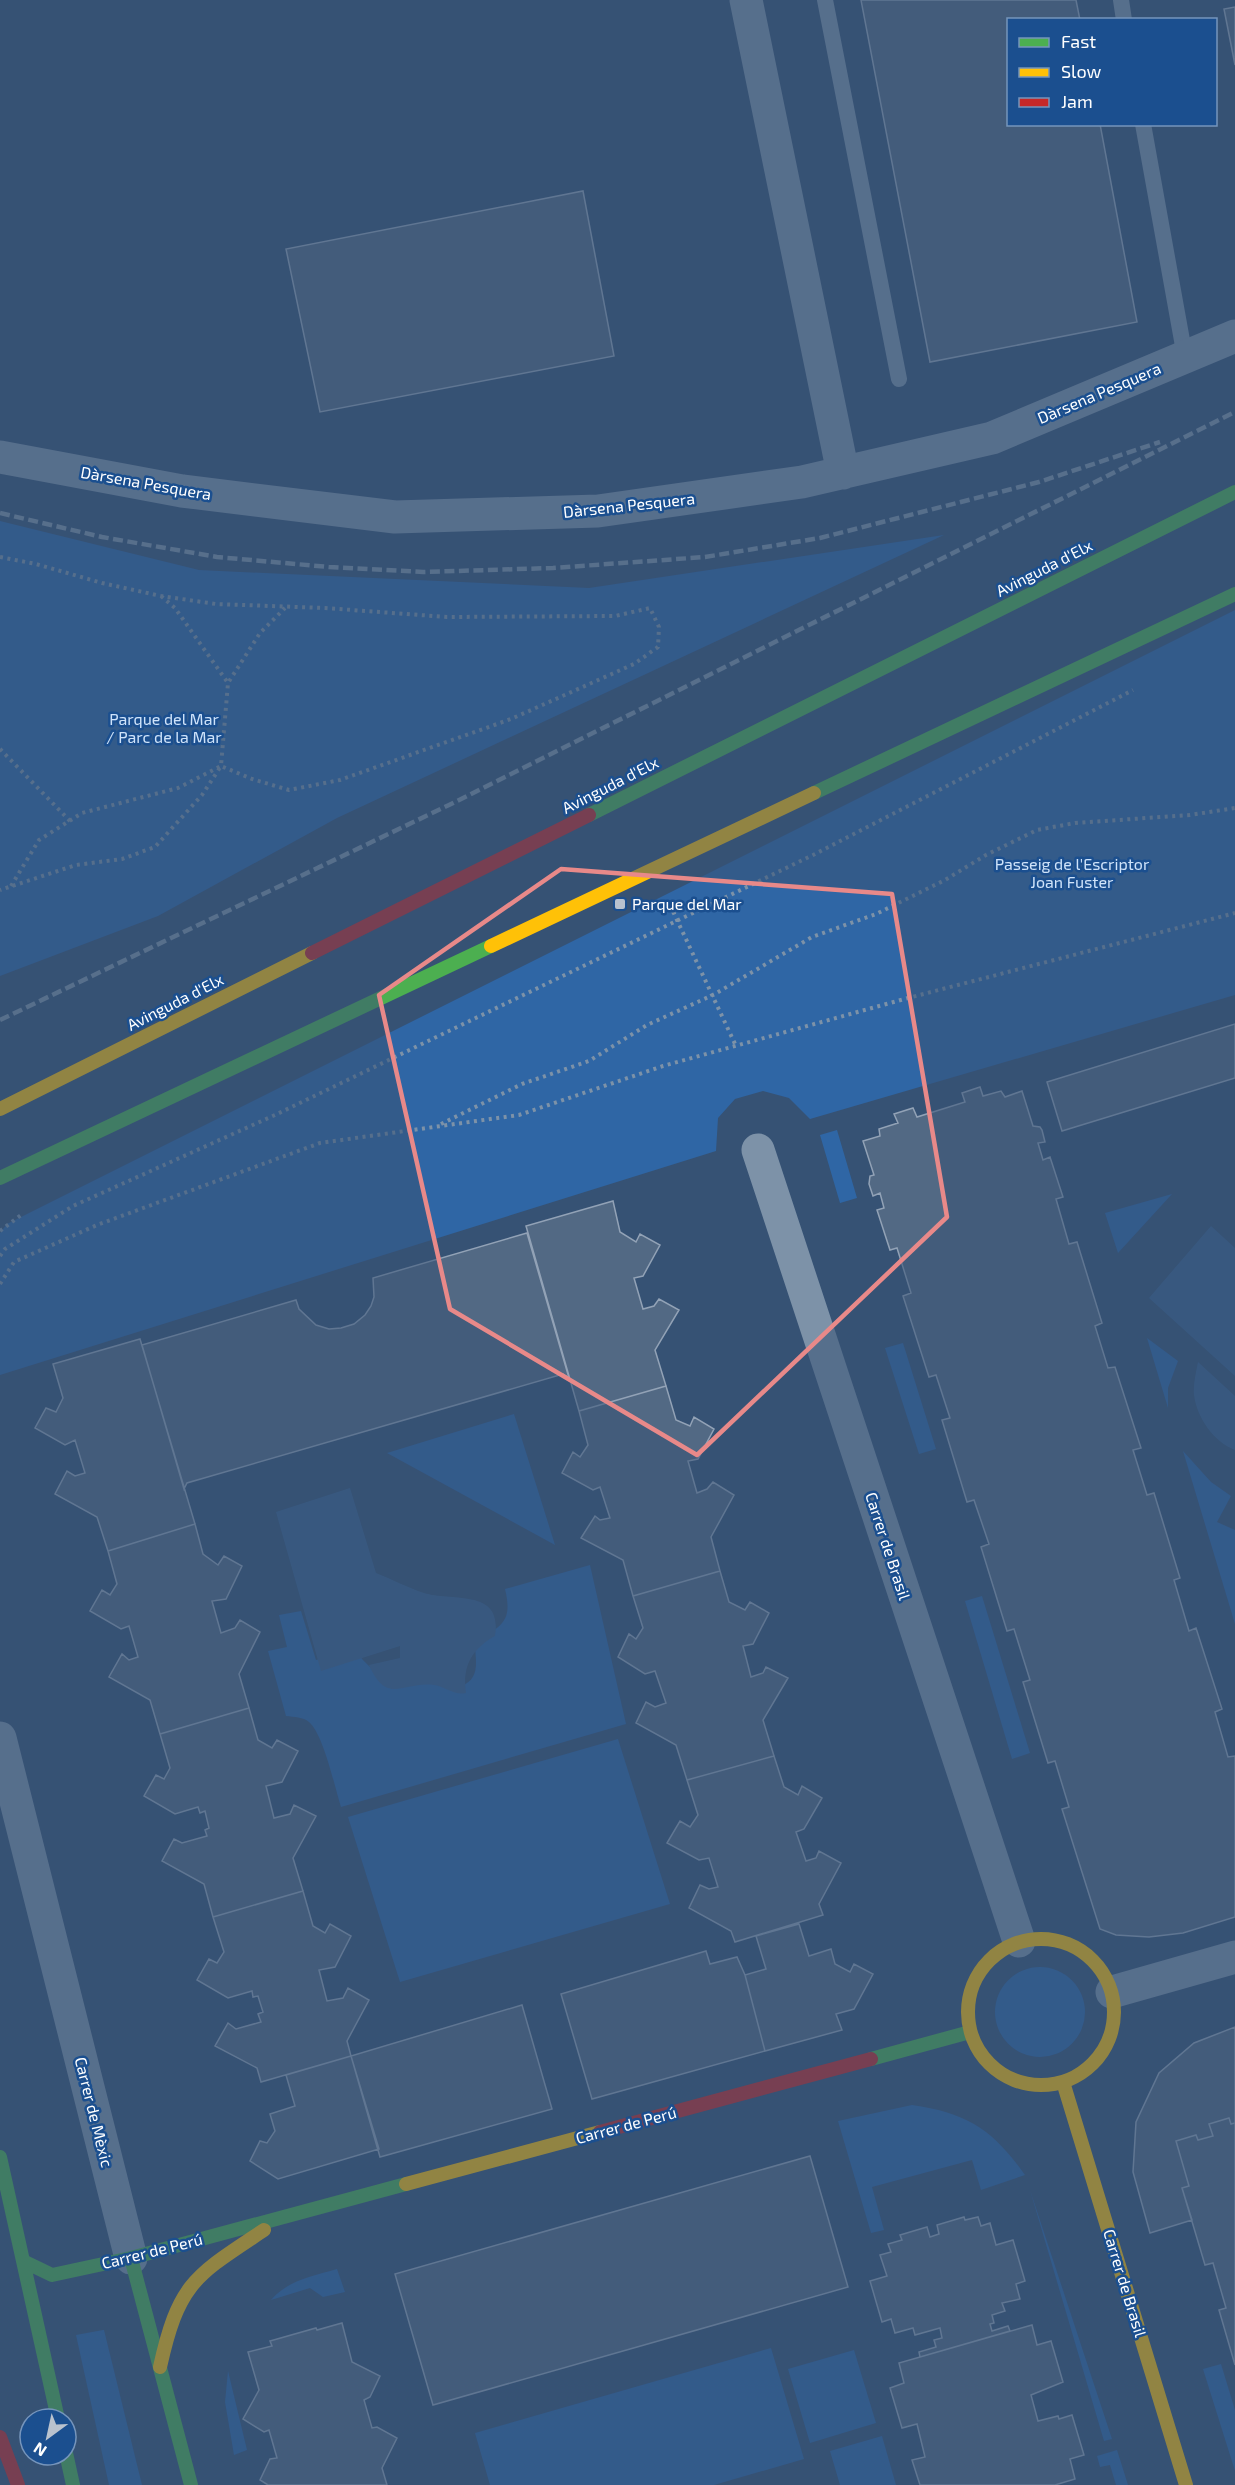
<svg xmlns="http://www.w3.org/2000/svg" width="1235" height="2485" viewBox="0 0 1235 2485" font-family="'Exo 2',sans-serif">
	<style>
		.green { fill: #2f66a5 }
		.water { fill: #3b618d }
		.building { fill: #526984; stroke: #92a2b6; stroke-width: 1.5 }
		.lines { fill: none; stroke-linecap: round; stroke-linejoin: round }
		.path { stroke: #7d92a8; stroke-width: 4; stroke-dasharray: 3 4.5; stroke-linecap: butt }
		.lane { stroke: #7d92a8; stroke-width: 16 }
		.street { stroke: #7d92a8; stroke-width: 33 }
		.fast { stroke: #4caf50; stroke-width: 14 }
		.slow { stroke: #ffc107; stroke-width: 14 }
		.jam { stroke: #c62828; stroke-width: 14 }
		.rail { stroke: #7e92a7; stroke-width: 4.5; stroke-dasharray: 10 4.5; stroke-linecap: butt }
		.marked { fill: none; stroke: #e88989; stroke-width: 4.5; stroke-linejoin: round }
		.poi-dot { fill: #b9c2ce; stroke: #1b4f8f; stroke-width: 2 }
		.labels { text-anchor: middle; stroke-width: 5; stroke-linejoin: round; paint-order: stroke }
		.street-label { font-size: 16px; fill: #fff; stroke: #1b4f8f }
		.park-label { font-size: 16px; fill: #cfe3fa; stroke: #1b4f8f }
		.poi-label { font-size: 16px; fill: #fff; stroke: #1b4f8f; text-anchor: start }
	</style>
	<rect width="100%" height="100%" fill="#365274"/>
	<path class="green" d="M0 521 199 570 589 588 944 535 337 818 158 916 0 976Z
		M1235 610V995L810 1119 789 1098 763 1091 735 1099 718 1118 716 1151 0 1375V1233L7 1224Z
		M837 1130 857 1198 840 1203 820 1135Z
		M1172 1194 1118 1253 1105 1213Z
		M1147 1338 1178 1361 1168 1388V1408Z
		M903 1343 936 1449 919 1454 885 1348Z
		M514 1414 555 1545 387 1453Z
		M1183 1451 1211 1482 1231 1496 1217 1522 1235 1530V1624Z
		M590 1565 626 1724 341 1807C335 1788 323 1733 309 1722 303 1717 294 1717 286 1716L268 1651 287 1647 279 1615 301 1611 316 1660 359 1649 362 1659 373 1670 460 1687C480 1679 476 1664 475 1646 498 1624 514 1626 505 1589Z
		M982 1596 1030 1753 1012 1759 965 1601Z
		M618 1739 670 1904 400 1982 348 1817Z
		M995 2012a45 45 0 1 1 90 0a45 45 0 1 1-90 0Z
		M912 2105C968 2113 993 2130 1025 2175L981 2190 972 2160 872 2187 884 2230 871 2233 838 2121Z
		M1030 2190 1112 2439 1104 2441Z
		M337 2269 345 2292 323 2297 310 2288 271 2300C288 2280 313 2276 337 2269Z
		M103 2330H104L142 2485H109L76 2335Z
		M771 2348 804 2459 714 2485H490L475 2433Z
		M854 2350 876 2423 810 2443 788 2369Z
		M1221 2364 1235 2410V2471L1203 2369Z
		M228 2371 247 2450 234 2455 225 2402Z
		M882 2436 896 2485H840L830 2451Z
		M1117 2450 1128 2485H1116L1110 2465 1100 2467 1097 2456Z"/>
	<path class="water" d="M1211 1226 1235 1248V1376L1149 1298Z
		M1198 1362 1235 1396V1450C1214 1442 1197 1418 1194 1395 1193 1384 1196 1373 1198 1362Z
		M350 1488 376 1573C392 1579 408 1588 424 1593 453 1602 503 1588 495 1636 472 1649 462 1666 466 1693 455 1696 446 1687 434 1685 403 1681 387 1706 369 1665L400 1658V1646L321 1671 276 1512Z"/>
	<path class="building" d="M861 0H1076L1080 20H1008V124H1100L1137 322 930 362Z
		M1235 7V65L1224 9Z
		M583 191 614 356 320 412 286 249Z
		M1235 1024V1078L1062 1131 1047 1082Z
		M980 1087 983 1096 1001 1091 1005 1097 1022 1091 1033 1126 1040 1127 1042 1130 1045 1142 1038 1143 1043 1160 1050 1157 1063 1197 1056 1199 1069 1244 1077 1242 1102 1323 1095 1326 1108 1368 1115 1367 1141 1448 1133 1450 1147 1495 1154 1493 1180 1578 1174 1580 1189 1631 1196 1628 1222 1709 1215 1712 1228 1757 1235 1756V1917L1183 1933 1149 1937 1116 1935 1100 1929 1062 1809 1069 1807 1055 1761 1048 1763 1023 1682 1030 1680 1014 1629 1007 1631 981 1547 989 1544 974 1500 967 1502 942 1420 950 1418 936 1375 929 1377 903 1296 911 1293 897 1248 890 1250 877 1210 884 1208 880 1193 873 1196 869 1184 870 1176 874 1175 863 1141 880 1136 879 1129 898 1123 894 1114 913 1108 917 1117 965 1102 962 1093Z
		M613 1201 620 1232 636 1242 640 1234 660 1245 643 1276 634 1278 643 1309 654 1306 659 1299 679 1310 655 1350 666 1386 579 1411 526 1226Z
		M527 1233 569 1378 563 1374 187 1483 184 1489 142 1345 296 1300 299 1309 316 1325 329 1329 341 1328 354 1324 365 1315 371 1306 374 1297 373 1278Z
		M140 1339 195 1524 108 1551 97 1517 55 1494 67 1471 75 1476 85 1473 75 1440 65 1445 35 1428 46 1408 56 1412 63 1398 53 1364Z
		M666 1386 676 1420 690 1426 694 1417 714 1429 698 1459 688 1461 697 1493 707 1489 713 1482 734 1495 711 1537 720 1571 633 1596 623 1560 581 1538 595 1516 600 1520 610 1518 600 1487 593 1490 562 1473 573 1452 580 1457 588 1445 579 1411Z
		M195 1524 203 1554 218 1565 224 1556 242 1566 226 1599 212 1601 221 1633 235 1628 240 1620 260 1632 239 1674 249 1708 160 1734 150 1700 109 1677 122 1654 129 1660 138 1657 129 1626 121 1629 90 1611 102 1590 110 1595 117 1584 108 1551Z
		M720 1571 729 1602 745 1610 750 1602 769 1613 753 1644 743 1646 751 1677 763 1673 766 1667 788 1678 763 1720 774 1756 687 1780 676 1745 636 1723 646 1702 655 1707 666 1703 655 1671 645 1674 618 1657 629 1634 636 1639 643 1628 633 1596Z
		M249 1708 258 1740 272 1748 277 1740 298 1751 282 1782 266 1786 274 1818 290 1814 294 1805 316 1816 293 1858 303 1891 213 1917 204 1884 162 1861 174 1839 182 1843 207 1836 205 1830 209 1828 205 1811 200 1813 198 1807 175 1814 144 1796 156 1775 164 1779 170 1768 160 1734Z
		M774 1756 784 1787 798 1795 802 1786 822 1798 804 1829 796 1832 806 1861 816 1858 819 1851 841 1863 819 1904 823 1915 735 1942 731 1931 689 1908 700 1885 709 1889 718 1887 709 1858 699 1860 667 1843 680 1821 690 1827 698 1815 687 1780Z
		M303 1891 313 1926 325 1933 330 1924 351 1936 335 1967 319 1970 327 2001 343 1998 348 1988 369 2000 347 2041 351 2056 261 2082 257 2068 215 2046 228 2023 236 2029 261 2022 258 2014 263 2012 258 1996 253 1997 252 1991 228 1998 197 1980 209 1959 217 1963 224 1952 213 1917Z
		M799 1924 809 1956 831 1949 835 1964 850 1972 854 1964 873 1974 854 2009 836 2014 842 2030 765 2051 745 1975 766 1969 756 1936Z
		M706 1951 710 1964 737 1957 745 1975 765 2051 592 2099 561 1994Z
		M522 2005 552 2109 380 2157 351 2056Z
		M1235 2027V2123L1231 2124 1229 2118 1209 2124 1213 2136 1198 2140 1196 2135 1176 2141 1189 2186 1182 2188 1192 2220 1150 2233 1133 2172 1136 2122 1159 2073 1194 2043Z
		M351 2056 379 2149 278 2179 250 2161 260 2141 267 2143 275 2131 270 2114 295 2106 286 2075Z
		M1229 2118 1231 2124 1235 2123V2365L1219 2310 1226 2308 1213 2263 1205 2265 1182 2188 1189 2186 1176 2141 1196 2135 1198 2140 1213 2136 1209 2124Z
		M810 2156 848 2287 433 2405 395 2274Z
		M964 2217 965 2220 978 2217 981 2226 990 2223 996 2245 1013 2240 1025 2281 1016 2284 1020 2299 1002 2303 1005 2311 992 2315 994 2323 990 2324 992 2331 1008 2326 1010 2331 920 2357 919 2352 936 2347 934 2340 942 2338 940 2328 915 2335 913 2328 895 2333 891 2319 882 2322 870 2281 887 2276 880 2255 891 2252 888 2244 902 2240 900 2235 927 2227 930 2237 939 2234 937 2225Z
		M342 2323 352 2362 380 2376 370 2397 364 2400 372 2428 377 2427 397 2438 382 2468 387 2485H268L260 2480 270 2459 277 2458 269 2430 264 2432 243 2419 259 2390 248 2352 272 2346 270 2341 316 2328 317 2330Z
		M1032 2325 1037 2345 1051 2341 1063 2382 1031 2395 1038 2421 1058 2416 1059 2419 1072 2415 1084 2455 1070 2459 1075 2479 1055 2485H920L912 2460 925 2457 917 2424 902 2428 890 2388 904 2383 899 2363Z"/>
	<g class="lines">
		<path class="path" d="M0 557 36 564 102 583 161 596 216 604 325 608 447 617 615 616 650 608 659 627 658 647 634 664 511 719 340 780 289 790 252 779 221 766 202 795 155 847 122 859 76 865 0 890
			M161 596 175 608 228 683
			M0 749 70 821
			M11 886 39 840 82 813 178 788 221 766 228 683 260 633 285 608
			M670 905 736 1046
			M441 1124 522 1084 589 1061 647 1025 713 995 812 937 876 914 945 880 986 855 1037 830 1075 823 1190 815 1235 808
			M0 1231 21 1215
			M0 1256 5 1249 73 1206 275 1115 813 855 1133 690
			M0 1284 14 1262 97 1225 320 1143 519 1115 663 1066 908 998 1235 913"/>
		<path class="lane" d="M825 0 899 379
			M1121 0 1124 20
			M1143 124 1185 357"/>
		<path class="street" d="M746 0 843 473
			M0 457 182 491 395 517 598 511 802 482 992 438 1235 336
			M758 1150 1019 1941
			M0 1738 131 2258
			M1112 1992 1235 1957"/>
		<path class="fast" d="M814 793 1235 594
			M589 815 1235 492
			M0 1178 491 946
			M871 2059 970 2032
			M0 2157 58 2419
			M131 2258 191 2485
			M23 2261 52 2275 131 2258 406 2184
			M66 2453 73 2485"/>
		<path class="slow" d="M491 946 814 793
			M0 1109 312 953
			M968 2012a73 73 0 1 1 146 0a73 73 0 1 1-146 0Z
			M1063 2082 1186 2485
			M406 2184 600 2132
			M160 2367C179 2282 195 2276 264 2230"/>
		<path class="jam" d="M312 953 589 815
			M600 2132 871 2059
			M0 2437 18 2485"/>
		<path class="rail" d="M0 513 102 537 217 557 329 567 423 572 553 568 705 557 820 538 1039 482 1160 442
			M0 1020 449 805 1235 412"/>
	</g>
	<path d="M0 0H1235V2485H0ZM561 869 892 894 947 1217 697 1455 450 1309 379 995Z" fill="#365274" fill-opacity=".55" fill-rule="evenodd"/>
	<path class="marked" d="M561 869 892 894 947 1217 697 1455 450 1309 379 995Z"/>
	<rect class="poi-dot" x="614" y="898" width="12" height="12" rx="3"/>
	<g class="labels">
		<g class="street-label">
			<text transform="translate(1099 393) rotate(-23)" y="6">Dàrsena Pesquera</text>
			<text transform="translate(146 483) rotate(10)" y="6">Dàrsena Pesquera</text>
			<text transform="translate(629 505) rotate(-6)" y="6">Dàrsena Pesquera</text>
			<text transform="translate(1044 568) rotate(-27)" y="6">Avinguda d'Elx</text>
			<text transform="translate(610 785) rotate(-27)" y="6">Avinguda d'Elx</text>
			<text transform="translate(175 1002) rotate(-27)" y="6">Avinguda d'Elx</text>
			<text transform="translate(888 1546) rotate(72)" y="6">Carrer de Brasil</text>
			<text transform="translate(94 2112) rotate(76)" y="6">Carrer de Mèxic</text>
			<text transform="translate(626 2125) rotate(-15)" y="6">Carrer de Perú</text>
			<text transform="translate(152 2251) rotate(-14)" y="6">Carrer de Perú</text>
			<text transform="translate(1125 2283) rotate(73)" y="6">Carrer de Brasil</text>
		</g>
		<g class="park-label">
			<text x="164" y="725">Parque del Mar<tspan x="164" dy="18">/ Parc de la Mar</tspan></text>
			<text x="1072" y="870">Passeig de l'Escriptor<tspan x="1072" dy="18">Joan Fuster</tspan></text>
		</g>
		<g class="poi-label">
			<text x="632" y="910">Parque del Mar</text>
		</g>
	</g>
	<rect x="1007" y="18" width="210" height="108" fill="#1b4f8f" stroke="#7695bc" stroke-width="1.5"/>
	<rect x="1019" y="38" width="30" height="9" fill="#4caf50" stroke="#7695bc" stroke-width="1.5"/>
	<text x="1061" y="48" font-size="18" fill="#ffffff">Fast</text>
	<rect x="1019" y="68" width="30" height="9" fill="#ffc107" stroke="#7695bc" stroke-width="1.5"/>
	<text x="1061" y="78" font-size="18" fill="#ffffff">Slow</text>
	<rect x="1019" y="98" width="30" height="9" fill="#c62828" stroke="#7695bc" stroke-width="1.5"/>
	<text x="1061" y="108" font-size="18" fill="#ffffff">Jam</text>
	<g transform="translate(48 2437) rotate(213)"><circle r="28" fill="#1b4f8f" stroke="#7695bc" stroke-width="1.5"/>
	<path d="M0-4.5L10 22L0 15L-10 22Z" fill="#b9c2ce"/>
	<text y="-9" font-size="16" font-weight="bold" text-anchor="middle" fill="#ffffff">N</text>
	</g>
</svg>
